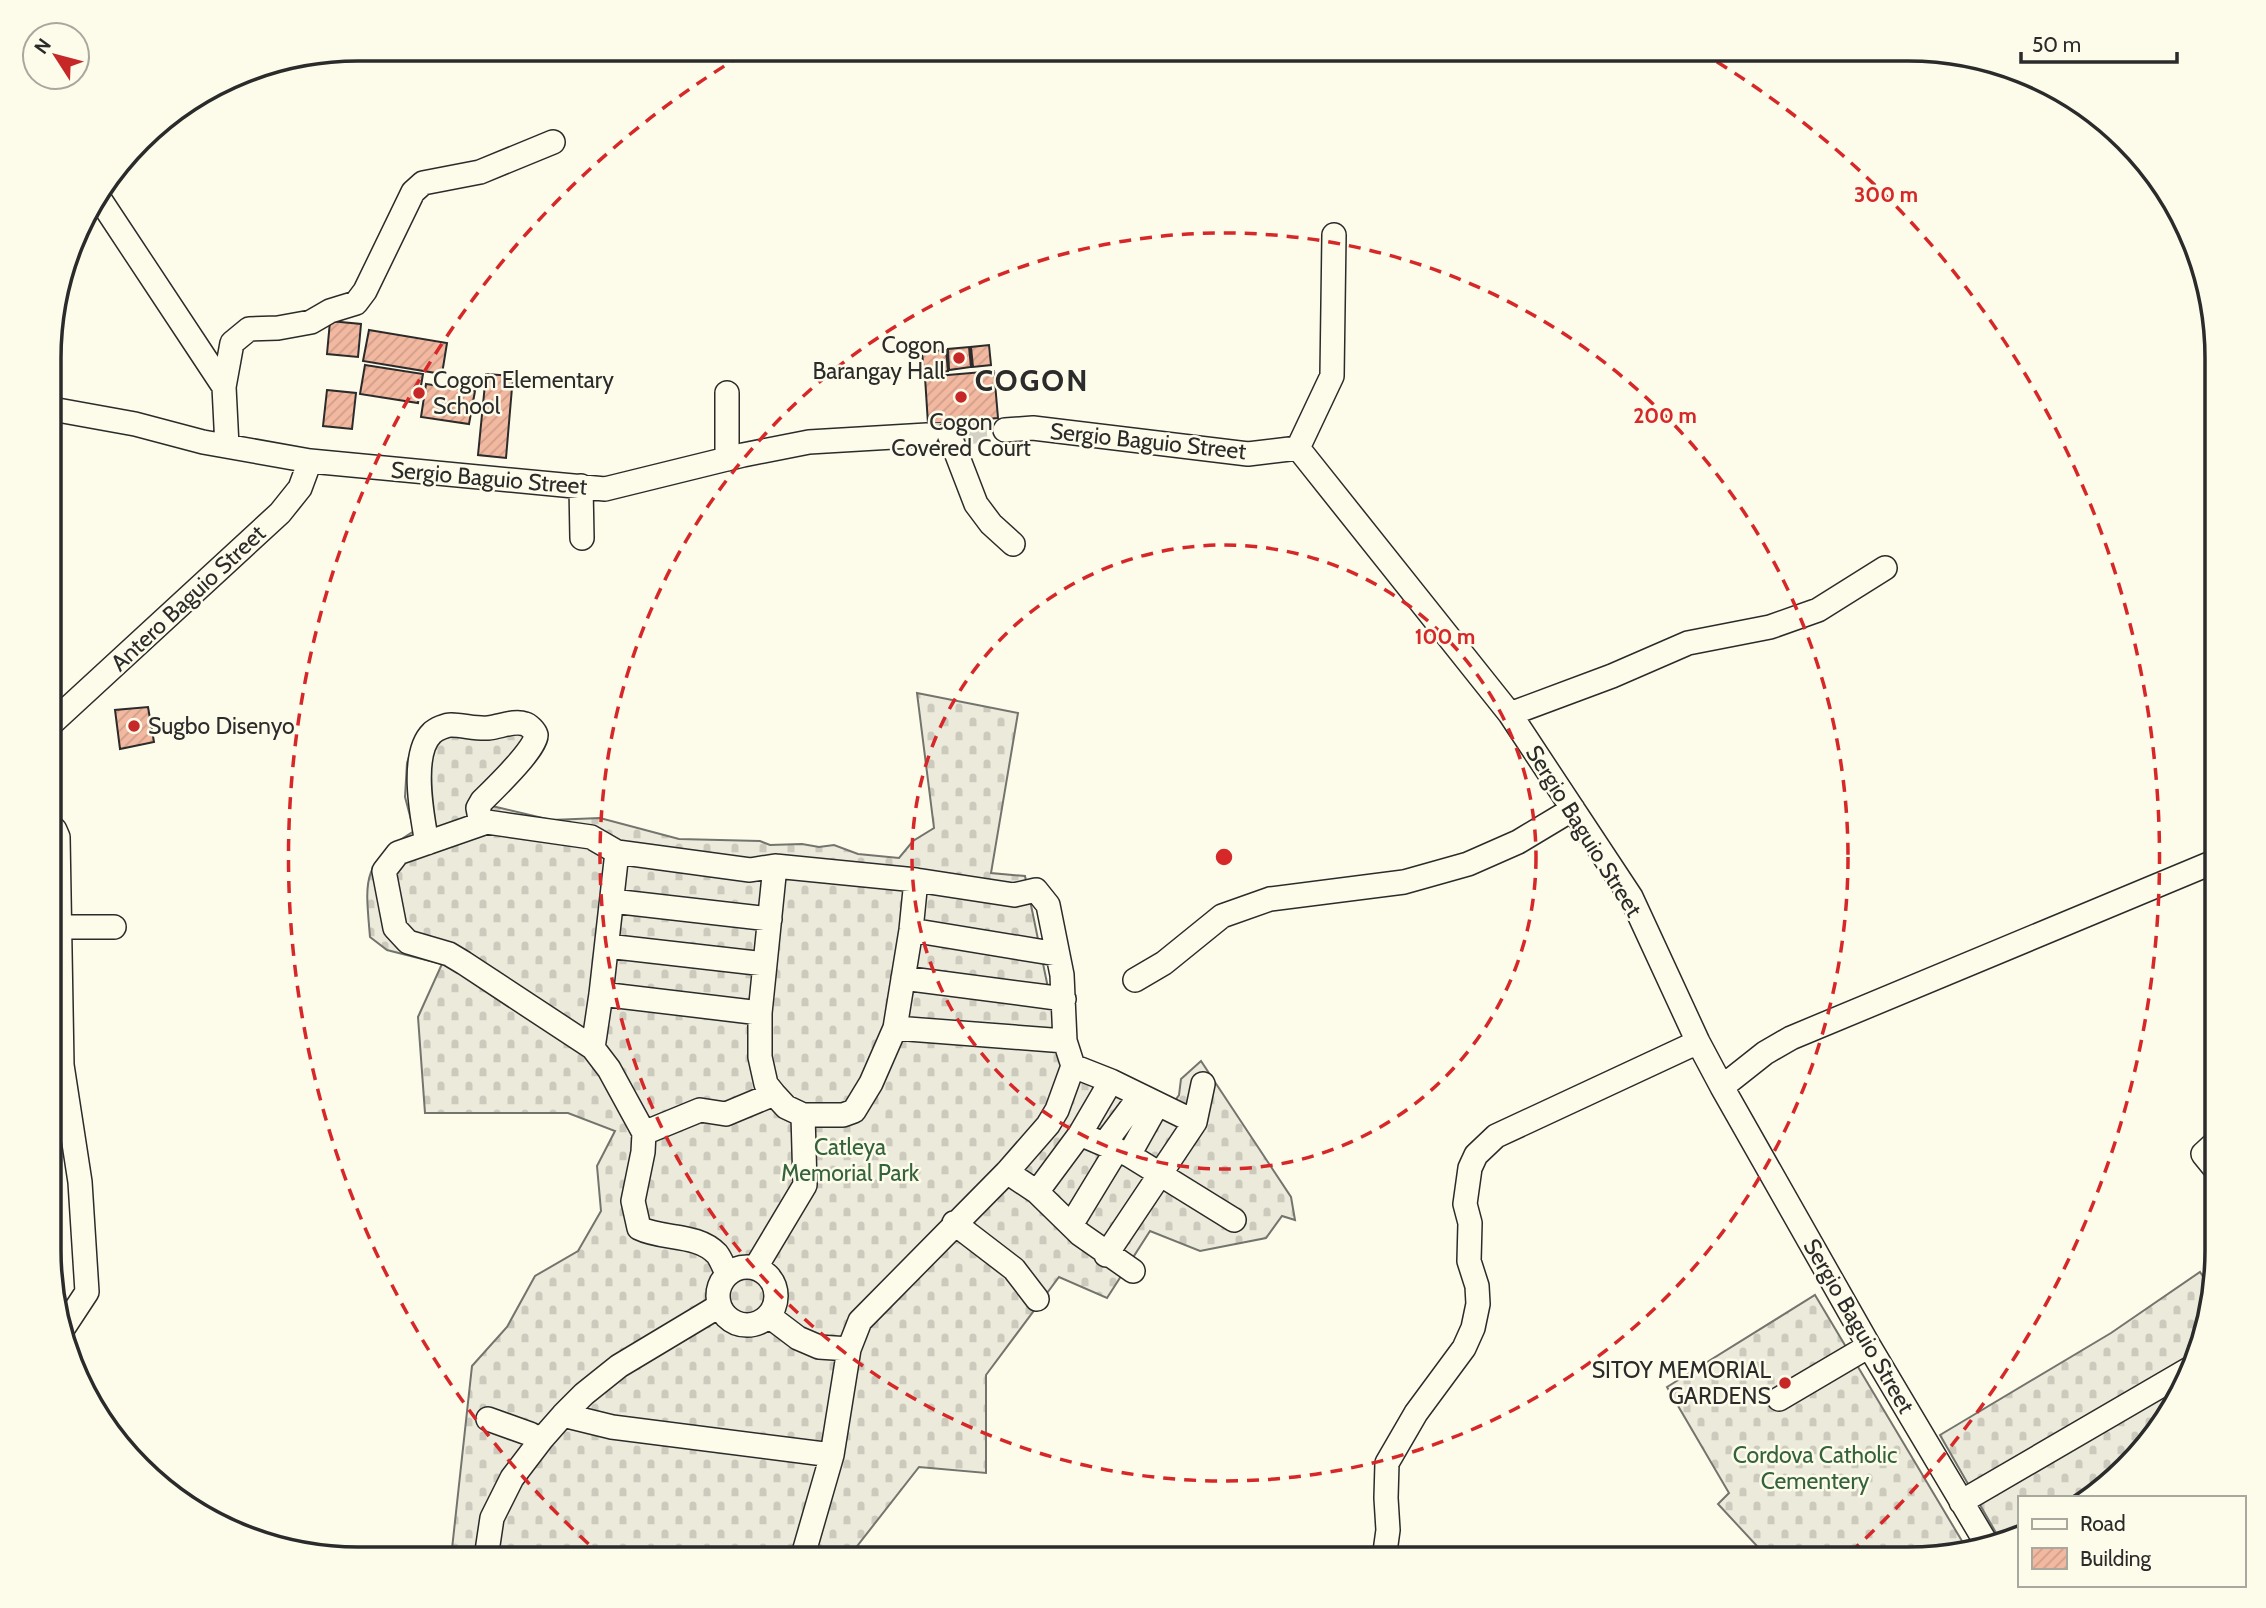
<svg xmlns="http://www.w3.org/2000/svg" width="2266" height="1608" viewBox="0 0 2266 1608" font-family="Cabin,sans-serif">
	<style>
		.cemetery { fill: url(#cemetery-stones); stroke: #74746e; stroke-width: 2 }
		.building { fill: url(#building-hatch); stroke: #2b2b2b; stroke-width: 2 }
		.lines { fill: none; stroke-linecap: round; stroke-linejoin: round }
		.minor-tunnel { stroke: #d3d1c4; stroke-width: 23; stroke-dasharray: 23 11; stroke-linecap: butt }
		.minor-casing { stroke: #2b2b2b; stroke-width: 26 }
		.minor { stroke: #fdfbea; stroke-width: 23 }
		.ring { fill: none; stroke: #d62828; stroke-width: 3.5; stroke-dasharray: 12 9 }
		.poi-dot { fill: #c62828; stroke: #fdfbea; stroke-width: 2.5 }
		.labels { text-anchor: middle; stroke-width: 5; stroke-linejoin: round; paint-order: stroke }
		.poi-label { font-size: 23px; fill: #2b2b2b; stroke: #fdfbea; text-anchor: end }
		.street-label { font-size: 23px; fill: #2b2b2b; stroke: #fdfbea }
		.park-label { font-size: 23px; fill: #34623c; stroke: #fdfbea }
		.district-label { font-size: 30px; font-weight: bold; letter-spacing: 2px; fill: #2b2b2b; stroke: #fdfbea }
		.rim { fill: none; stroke: #2b2b2b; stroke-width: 3.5 }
		.centre { fill: #d62828; stroke: #fdfbea; stroke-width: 3.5 }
		.ring-label { font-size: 21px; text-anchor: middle; font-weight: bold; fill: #d62828; stroke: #fdfbea; stroke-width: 5; stroke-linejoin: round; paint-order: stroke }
	</style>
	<defs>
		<pattern id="cemetery-stones" width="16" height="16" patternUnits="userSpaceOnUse" patternTransform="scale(1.75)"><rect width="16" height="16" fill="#ecebdb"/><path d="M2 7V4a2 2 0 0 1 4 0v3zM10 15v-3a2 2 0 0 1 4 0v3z" fill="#cbcabc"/></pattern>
		<pattern id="building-hatch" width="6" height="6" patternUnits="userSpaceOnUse" patternTransform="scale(1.75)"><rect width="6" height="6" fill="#f2b8a0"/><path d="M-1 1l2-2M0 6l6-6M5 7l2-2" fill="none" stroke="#d09e8a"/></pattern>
	</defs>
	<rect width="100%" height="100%" fill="#fdfbea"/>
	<path class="cemetery" d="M917 693 1018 713 991 873 1025 876 1061 1051 1171 1106 1179 1095 1181 1079 1201 1061 1291 1197 1295 1220 1282 1216 1266 1238 1200 1251 1150 1231 1107 1298 1059 1277 986 1375V1473L919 1467 847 1559 451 1558 472 1366 507 1327 535 1276 578 1251 601 1211 597 1166 615 1131 568 1113H425L418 1017 442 964 387 950 370 937C365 878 361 864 414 831L405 797 407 763 413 745 427 725 452 713 478 719 536 724 488 805 551 820 600 818 679 839 760 841 770 845 802 844 819 847 834 845 858 854 899 858 913 841 934 828Z
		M2200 1272 2212 1290 2200 1349 2153 1438 2080 1498H2019V1533L1999 1538 1940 1435 2111 1333Z
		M1815 1295 1965 1546 1908 1559H1769L1718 1504 1729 1493 1667 1387Z"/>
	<path class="building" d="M330 321 361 324 358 357 327 354Z
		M369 330 447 343 442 374 363 361Z
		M989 345 991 365 973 367 971 347Z
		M969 347 971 367 949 370 948 349Z
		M946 350 948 371 924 373 922 352Z
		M365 365 423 374 418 403 360 394Z
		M994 371 998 418 928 424 925 377Z
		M486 374 513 376 506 458 478 455Z
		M426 384 475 391 469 424 421 417Z
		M327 390 356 393 352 429 323 426Z
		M148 707 154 742 120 749 115 710Z"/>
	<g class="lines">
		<path class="minor-tunnel" d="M930 435 1005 430"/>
		<defs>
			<path id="minor" d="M99 198 224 387 227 446
				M224 387 232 343 249 329 278 328 311 322 330 311 356 303 365 291 413 192 423 183 480 172 553 142
				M727 393V459
				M52 409 135 424 203 442 310 461 605 489 743 455 809 442 927 435
				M1005 430 1033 428 1248 454 1298 448
				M949 434 976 504 991 524 1013 544
				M1298 448 1510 714 1631 897 1698 1042 1722 1087 1869 1346 1985 1541
				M1298 448 1332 376 1334 235
				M581 486 582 538
				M1510 714 1612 676 1688 643 1770 627 1818 610 1885 568
				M52 723 280 513 300 488 310 461
				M52 827 55 830 58 837 62 1065 80 1182 87 1292 64 1327
				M427 843C422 816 410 754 432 733 436 729 446 725 451 725 463 725 476 729 488 728 500 727 514 720 525 724 529 725 535 731 536 735 537 748 492 791 482 801L478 808 481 824
				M775 866 760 1013V1057L766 1084 774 1094 786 1107 803 1115H843L854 1111 871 1083 895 1028 911 930 916 880
				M612 901 770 919
				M58 927H114
				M911 930 1057 954
				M607 946 765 964
				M903 978 1064 999
				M1135 980 1164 963 1222 916 1270 899 1404 882 1468 864 1518 842 1573 809
				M601 994 760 1013
				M895 1028 1065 1041
				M593 1048 601 994 617 852
				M1073 1066 1111 1081 1195 1122
				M1722 1087 1765 1053 1791 1038 2216 861
				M644 1133 700 1110 726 1114 774 1094
				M1080 1134 1129 1155 1234 1220
				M2216 1142 2203 1154 2216 1170
				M1105 1143 1140 1096
				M1129 1155 1157 1105
				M1007 1172 1037 1192 1080 1234 1133 1271
				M1037 1192 1080 1134 1111 1081
				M954 1223 1014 1269 1037 1299
				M1071 1225 1116 1151
				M1106 1255 1195 1122 1203 1084
				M718 1296a29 29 0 1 1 58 0a29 29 0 1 1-58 0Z
				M756 1267 805 1185 803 1115
				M727 1273C724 1268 721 1259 717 1254 697 1233 663 1240 639 1228L633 1201 643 1152 644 1133 609 1069 593 1048 464 963 449 954 408 942 395 928 384 871 398 853 487 822 591 837 617 852 750 870 775 866 916 880 1014 895 1036 890 1048 905 1062 975 1065 1041 1073 1066 1057 1110 1048 1125 1007 1172 860 1321 849 1349 832 1455 802 1559
				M769 1316 798 1338 819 1347 849 1349
				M1779 1399 1869 1346
				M563 1415 612 1427 832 1455
				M488 1419 530 1434 541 1440
				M1961 1502 2191 1368
				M486 1558 492 1518 512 1478 541 1440 563 1415 584 1394 619 1366 719 1306
				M1384 1559 1388 1530 1386 1498 1387 1463 1416 1413 1464 1348 1473 1328 1478 1304 1477 1286 1469 1261 1470 1223 1465 1204 1470 1168 1476 1155 1496 1136 1698 1042"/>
		</defs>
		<use href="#minor" class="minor-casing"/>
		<use href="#minor" class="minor"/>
	</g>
	<g class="ring">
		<circle cx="1224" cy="857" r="312"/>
		<circle cx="1224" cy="857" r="624"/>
		<path d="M604 1558A936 936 0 0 1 749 51M1699 51A936 936 0 0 1 1844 1558"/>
	</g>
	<g class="poi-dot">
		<circle cx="959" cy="358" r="7"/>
		<circle cx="419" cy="393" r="7"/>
		<circle cx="961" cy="397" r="7"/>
		<circle cx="134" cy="726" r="7"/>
		<circle cx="1785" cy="1383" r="7"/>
	</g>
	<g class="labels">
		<g class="poi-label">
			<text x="945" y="353">Cogon<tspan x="945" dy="26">Barangay Hall</tspan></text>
			<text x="433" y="388" text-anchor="start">Cogon Elementary<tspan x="433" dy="26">School</tspan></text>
			<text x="961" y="430" text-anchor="middle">Cogon<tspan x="961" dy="26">Covered Court</tspan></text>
			<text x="148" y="734" text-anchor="start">Sugbo Disenyo</text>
			<text x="1771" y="1378">SITOY MEMORIAL<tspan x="1771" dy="26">GARDENS</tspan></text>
		</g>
		<g class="street-label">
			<text transform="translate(1148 441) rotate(6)" y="8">Sergio Baguio Street</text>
			<text transform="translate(489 478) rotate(5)" y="8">Sergio Baguio Street</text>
			<text transform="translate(188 598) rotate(-43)" y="8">Antero Baguio Street</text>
			<text transform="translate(1584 831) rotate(58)" y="8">Sergio Baguio Street</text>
			<text transform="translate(1859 1326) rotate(60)" y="8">Sergio Baguio Street</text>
		</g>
		<g class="park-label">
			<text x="850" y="1155">Catleya<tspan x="850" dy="26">Memorial Park</tspan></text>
			<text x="1815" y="1463">Cordova Catholic<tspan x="1815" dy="26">Cementery</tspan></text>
		</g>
		<g class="district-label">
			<text x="1032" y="391">COGON</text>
		</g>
	</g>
	<path d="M0 0H2266V1608H0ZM358 61H1908A297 297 0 0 1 2205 358V1250A297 297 0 0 1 1908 1547H358A297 297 0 0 1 61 1250V358A297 297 0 0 1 358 61Z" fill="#fdfbea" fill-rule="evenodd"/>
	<path class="rim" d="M358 61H1908A297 297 0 0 1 2205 358V1250A297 297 0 0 1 1908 1547H358A297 297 0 0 1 61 1250V358A297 297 0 0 1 358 61Z"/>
	<circle cx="1224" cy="857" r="10" class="centre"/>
	<g class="ring-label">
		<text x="1886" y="202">300 m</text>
		<text x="1665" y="423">200 m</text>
		<text x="1445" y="644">100 m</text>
	</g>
	<rect x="2018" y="1496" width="228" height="91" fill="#fdfbea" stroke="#a9a89e" stroke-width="2"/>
	<rect x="2032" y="1519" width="35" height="10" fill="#fdfbea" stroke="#a9a89e" stroke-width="2"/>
	<text x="2080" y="1531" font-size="21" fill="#2b2b2b">Road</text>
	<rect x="2032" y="1548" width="35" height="21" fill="url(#building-hatch)" stroke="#a9a89e" stroke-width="2"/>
	<text x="2080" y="1566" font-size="21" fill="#2b2b2b">Building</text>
	<g transform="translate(56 56) rotate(306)"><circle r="33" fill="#fdfbea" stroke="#a9a89e" stroke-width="2"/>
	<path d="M0-5L12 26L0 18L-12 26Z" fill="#c62828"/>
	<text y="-10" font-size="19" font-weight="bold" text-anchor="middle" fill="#2b2b2b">N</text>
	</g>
	<path d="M2021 52v10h156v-10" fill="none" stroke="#2b2b2b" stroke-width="3.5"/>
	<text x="2032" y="52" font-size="21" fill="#2b2b2b" stroke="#fdfbea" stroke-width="5" paint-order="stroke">50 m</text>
</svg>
